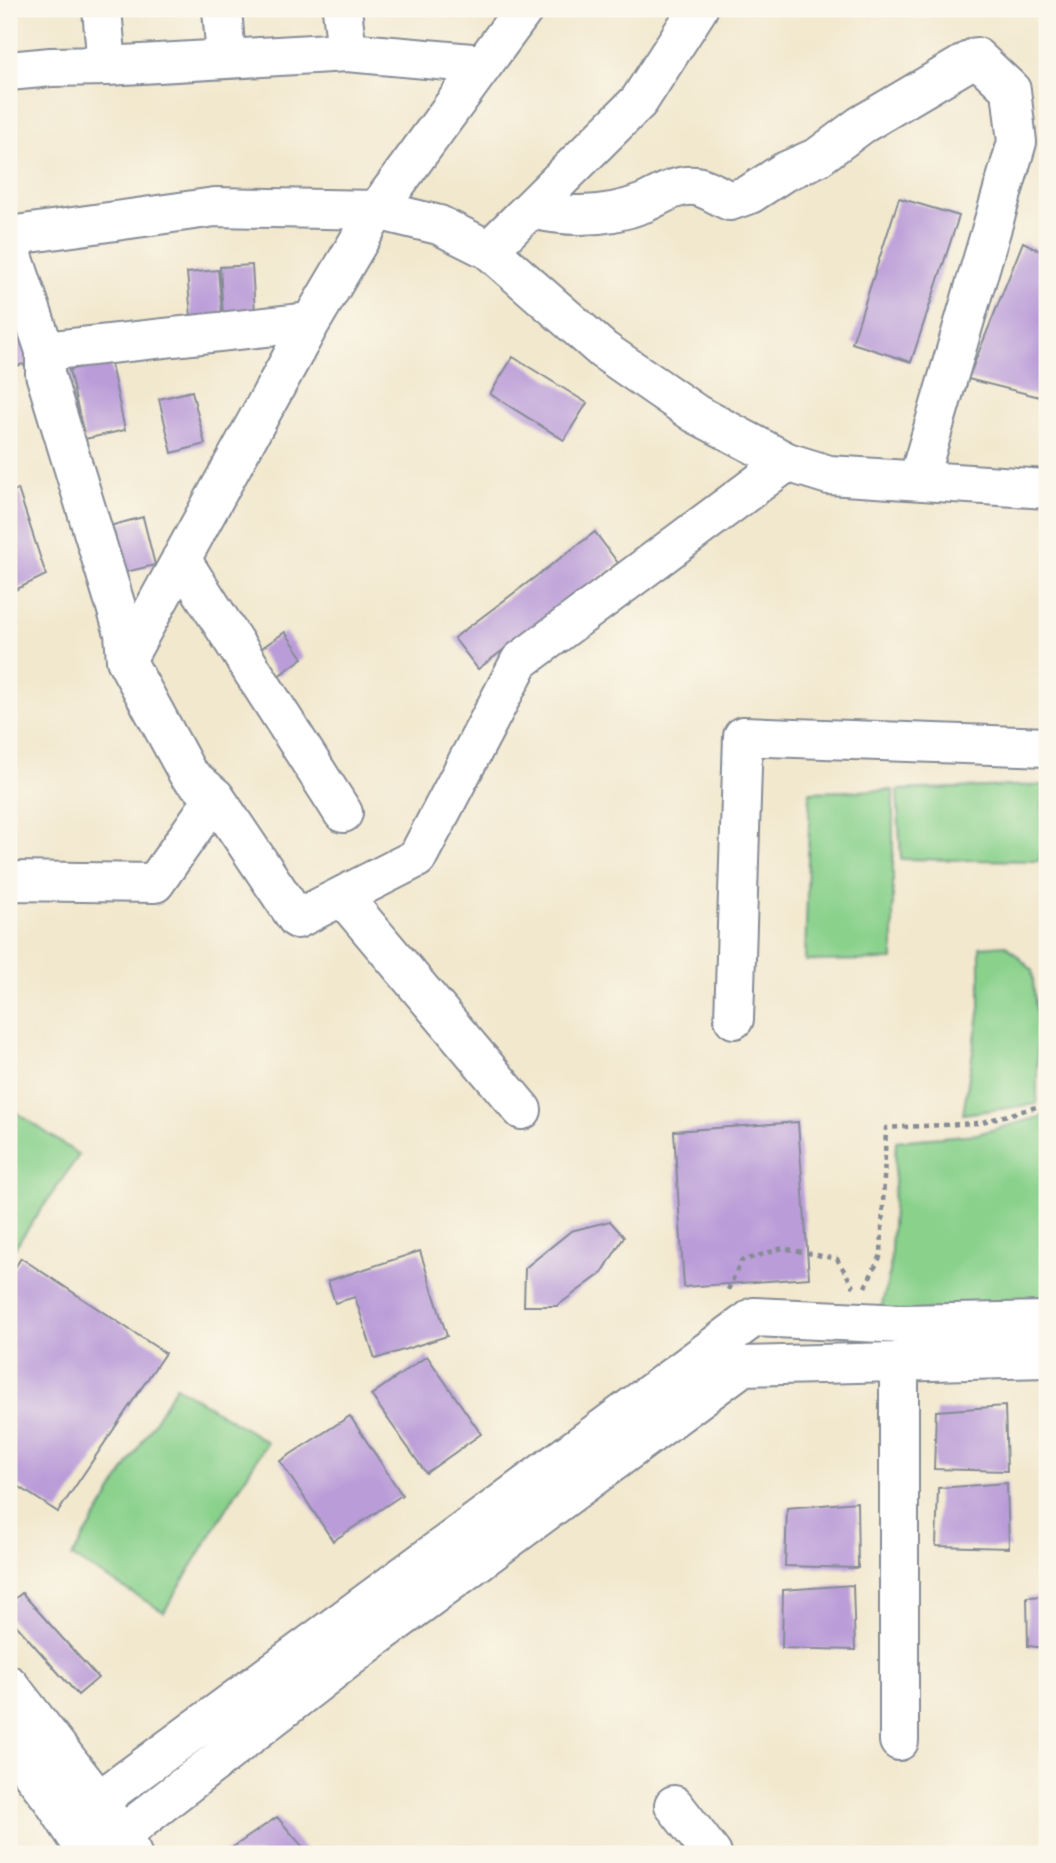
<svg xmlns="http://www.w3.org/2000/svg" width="1056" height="1863" viewBox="0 0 1056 1863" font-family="'Gochi Hand',sans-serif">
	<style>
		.green { fill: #8ad18c; stroke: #528075; stroke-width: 2 }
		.building { fill: #ba9cd8 }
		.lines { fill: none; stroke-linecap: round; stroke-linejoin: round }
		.minor-casing { stroke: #868c96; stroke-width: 42 }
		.tertiary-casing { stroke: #868c96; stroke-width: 42 }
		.secondary-casing { stroke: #868c96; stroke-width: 42 }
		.path { stroke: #868c96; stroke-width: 4.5; stroke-dasharray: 5 5; stroke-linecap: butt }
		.minor { stroke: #fff; stroke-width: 38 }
		.tertiary { stroke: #fff; stroke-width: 38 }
		.secondary { stroke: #fff; stroke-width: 38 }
	</style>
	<rect width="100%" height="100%" fill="#fbf7ec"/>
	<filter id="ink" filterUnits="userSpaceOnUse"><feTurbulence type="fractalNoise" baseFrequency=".0143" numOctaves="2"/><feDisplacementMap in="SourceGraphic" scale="14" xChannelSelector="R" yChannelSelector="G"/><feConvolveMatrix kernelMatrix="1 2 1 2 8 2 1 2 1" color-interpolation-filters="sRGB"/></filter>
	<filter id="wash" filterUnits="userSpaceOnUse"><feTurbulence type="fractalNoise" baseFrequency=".00686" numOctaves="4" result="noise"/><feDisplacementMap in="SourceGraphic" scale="28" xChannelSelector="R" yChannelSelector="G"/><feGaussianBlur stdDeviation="1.57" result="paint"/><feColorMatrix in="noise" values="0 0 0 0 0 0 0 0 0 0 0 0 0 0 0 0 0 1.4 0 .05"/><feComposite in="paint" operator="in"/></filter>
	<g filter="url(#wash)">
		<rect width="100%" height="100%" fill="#f2e8ce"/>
		<path class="green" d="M1043 785 1040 861 901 859 897 790Z
			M893 790V960L805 961 810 792Z
			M1006 945 1032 970 1037 1023V1104L963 1114 980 1008V947Z
			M9 1107 79 1155 9 1256Z
			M1047 1115V1306L880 1313 890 1271 896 1141 977 1134Z
			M176 1386 267 1442 164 1612 72 1557Z"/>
		<g id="blocks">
			<path class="building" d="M899 198 959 216 911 362 852 343Z
				M1023 242 1047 254V380L1040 397 968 379Z
				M9 263 45 374 22 364 9 369Z
				M252 265 255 313 223 315 220 267Z
				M218 270 223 324 192 327 187 273Z
				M513 357 587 403 564 440 490 394Z
				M110 360 125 430 85 439 69 370Z
				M192 391 205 444 172 453 159 399Z
				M18 489 46 575 9 593V493Z
				M143 517 155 565 117 574 106 527Z
				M595 532 618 563 478 669 454 638Z
				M285 632 303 658 278 676 259 650Z
				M798 1122 809 1278 684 1287 674 1131Z
				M610 1221 624 1237 602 1273 557 1306H524L525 1268 571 1231Z
				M420 1251 447 1336 375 1359 355 1297 335 1303 328 1281Z
				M21 1258 165 1353 58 1512 9 1480V1277Z
				M427 1356 481 1434 426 1473 371 1395Z
				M1005 1406 1007 1471 934 1469 936 1411Z
				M350 1416 402 1495 333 1541 280 1461Z
				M1007 1483 1009 1548 936 1546 938 1488Z
				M857 1502 858 1568 785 1566 787 1508Z
				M853 1585 855 1650 782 1648 783 1590Z
				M22 1593 98 1678 78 1695 9 1617V1604Z
				M1047 1596V1648L1028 1646 1027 1597Z
				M277 1817 309 1854H223Z"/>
		</g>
	</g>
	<g filter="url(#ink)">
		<use href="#blocks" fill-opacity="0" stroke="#868c96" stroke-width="2"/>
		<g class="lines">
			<defs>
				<path id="minor" d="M102 9 107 66
					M222 9 226 58
					M342 9 347 52
					M9 71 51 67 107 66 347 52 483 64
					M531 209C569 218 606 218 644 203 660 196 676 184 695 186 706 187 720 197 730 201L750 194 784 172 818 157 861 125 976 57 1011 90 1017 142 918 480
					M9 244 45 351V374L124 633 126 660 188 774 215 797 297 919 417 858 520 661 787 462
					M489 250 639 101 698 9
					M45 351 311 322
					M181 559 343 813
					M126 660 311 322 377 210
					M9 881 155 883 215 797
					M342 896 522 1110
					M734 1019 743 736 1047 747
					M899 1361V1741
					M674 1805 712 1854
					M71 1821 754 1317 904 1324 1047 1321
					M97 1854 376 1637 743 1366 1047 1358"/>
				<path id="tertiary" d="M377 210 439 225 489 250 603 350 696 414 787 462 829 475 1047 489"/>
				<path id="secondary" d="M9 236 215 207 377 210 524 9
					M9 1685 99 1801 132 1854
					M9 1743 52 1799 88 1854"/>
			</defs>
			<use href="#minor" class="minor-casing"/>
			<use href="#tertiary" class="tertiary-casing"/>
			<use href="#secondary" class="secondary-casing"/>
			<path class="path" d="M865 1287 881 1255 886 1128 979 1123 1047 1104
				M728 1290 741 1261 783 1248 837 1259 854 1287"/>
			<use href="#minor" class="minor"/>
			<use href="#tertiary" class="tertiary"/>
			<use href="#secondary" class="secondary"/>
		</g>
	</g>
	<rect width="1056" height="1863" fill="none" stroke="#fbf7ec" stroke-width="35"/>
</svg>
